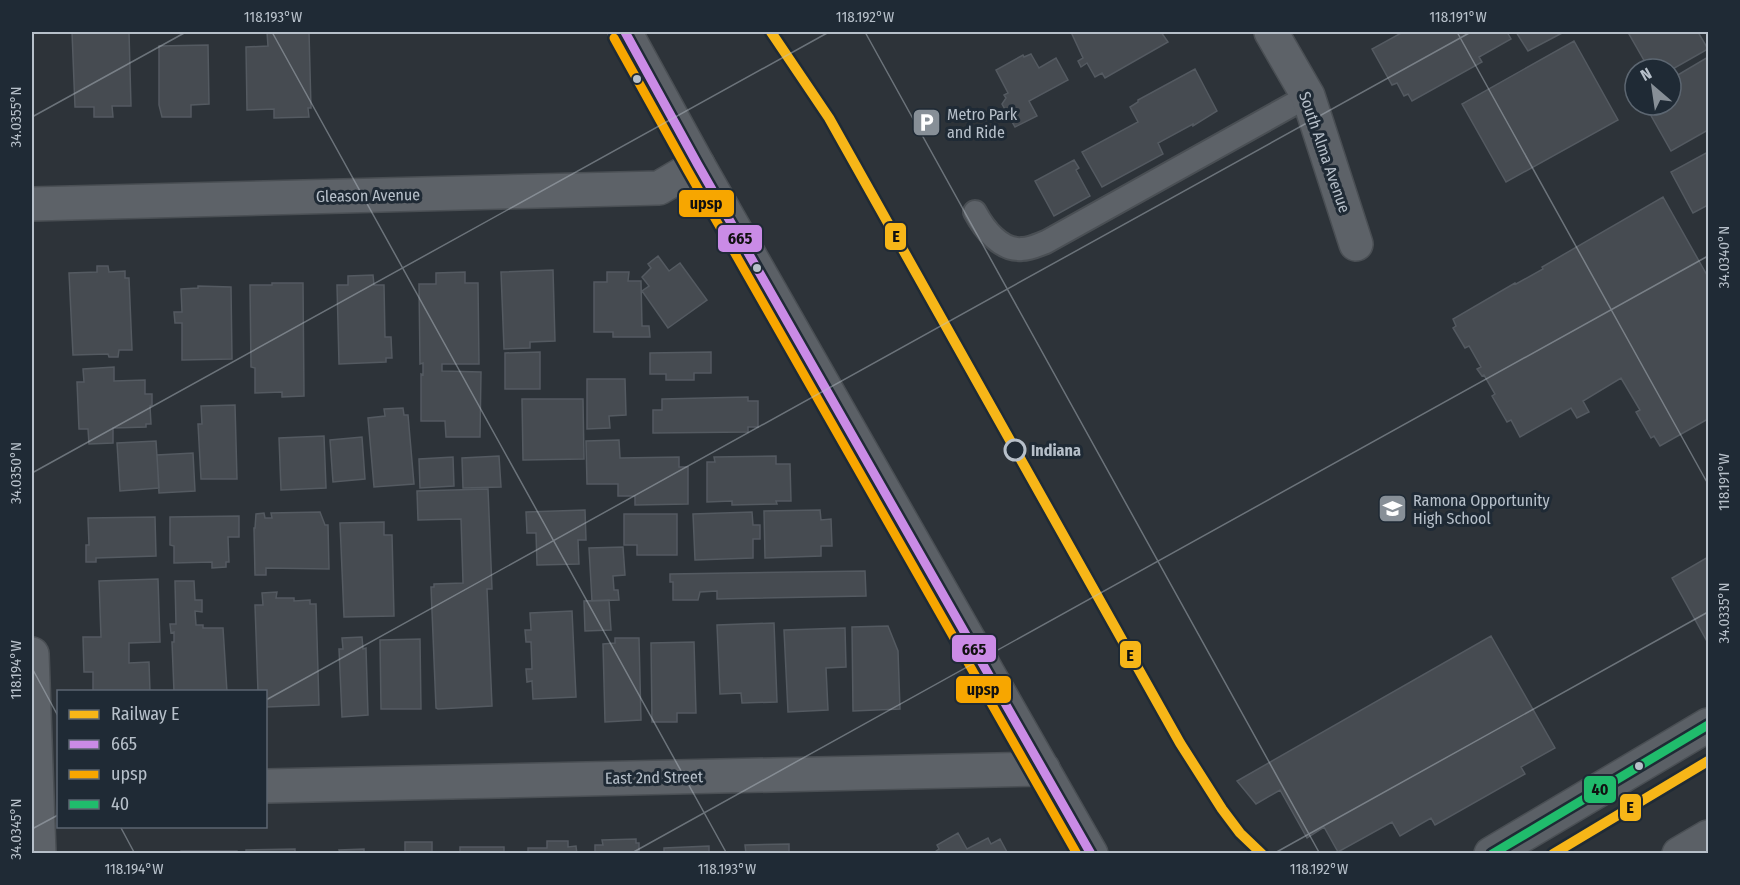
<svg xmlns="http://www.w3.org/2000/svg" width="1740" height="885" viewBox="0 0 1740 885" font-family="'Fira Sans Condensed',sans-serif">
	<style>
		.building { fill: #464b51; stroke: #545a61; stroke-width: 1.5 }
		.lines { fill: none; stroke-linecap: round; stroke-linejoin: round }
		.lane-casing { stroke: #4a4f54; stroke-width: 26 }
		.street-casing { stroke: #4a4f54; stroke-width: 36 }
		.secondary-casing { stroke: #4a4f54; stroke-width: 36 }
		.lane { stroke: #5d6268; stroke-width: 22 }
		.street { stroke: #5d6268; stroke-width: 33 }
		.secondary { stroke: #5b6066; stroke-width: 33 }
		.bus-1-casing { stroke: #1f2a35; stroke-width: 14 }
		.bus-2-casing { stroke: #1f2a35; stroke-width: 14 }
		.bus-3-casing { stroke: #1f2a35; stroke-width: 14 }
		.bus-1 { stroke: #ca8be6; stroke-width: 9 }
		.bus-2 { stroke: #f7a600; stroke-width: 9 }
		.bus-3 { stroke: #20bc6c; stroke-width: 9 }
		.rail-1-casing { stroke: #1f2a35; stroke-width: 15 }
		.rail-1 { stroke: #f7b618; stroke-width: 10 }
		.ticks { fill: none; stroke: #b7c0ca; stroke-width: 1.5; stroke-opacity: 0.45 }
		.bus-dot { fill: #b7c0ca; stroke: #1f2a35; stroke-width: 2 }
		.stop-dot { fill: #1f2a35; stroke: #b7c0ca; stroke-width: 3 }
		.labels { text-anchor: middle; stroke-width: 6; stroke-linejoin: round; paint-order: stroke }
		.poi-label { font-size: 16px; fill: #b7c0ca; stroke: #1f2a35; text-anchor: start }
		.street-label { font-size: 16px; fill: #b7c0ca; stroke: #1f2a35 }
		.stop-label { font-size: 16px; font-weight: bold; fill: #b7c0ca; stroke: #1f2a35; text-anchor: start }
		.line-badge { stroke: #1f2a35; stroke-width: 2 }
		.pale-badge-label { font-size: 16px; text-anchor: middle; font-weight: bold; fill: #111 }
		.neatline { fill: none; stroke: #b7c0ca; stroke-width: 2 }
		.ticks-label { font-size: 15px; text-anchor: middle; fill: #b7c0ca }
	</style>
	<rect width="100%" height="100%" fill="#2d3339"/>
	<path class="building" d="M72 32H129L131 106H112L113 117H94V107H75Z
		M267 32H309L311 108H308L309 117 274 118V109L247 110 246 47 268 46Z
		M1071 32H1161L1168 42 1105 78 1102 73 1095 77 1087 63 1081 67 1078 61 1083 58Z
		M1403 32H1507L1511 39 1479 57 1482 62 1412 101 1408 94 1404 96 1397 83 1392 85 1372 49Z
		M1516 32H1564L1528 51Z
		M1633 32H1687L1689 33 1698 32 1708 49 1671 70 1649 69 1629 34Z
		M1574 41 1618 120 1506 182 1462 104Z
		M208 45 209 104 191 105V117H162L159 105V46Z
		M1031 54 1039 68 1056 58 1068 80 1029 101 1037 116 1015 127 1002 104 1006 98 1004 95 1008 93 996 70 1023 55 1024 57Z
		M1708 57V130L1671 151 1645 105H1671V79Z
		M1195 69 1217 111 1193 126V124L1158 143 1163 154 1102 187 1082 152 1138 122 1130 107 1138 102V100Z
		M1708 152V205L1693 213 1671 172Z
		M1074 160 1079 168 1076 170 1090 196 1054 216 1035 181Z
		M1663 197 1708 277V419L1660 446 1654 436 1651 438 1636 412 1640 410 1621 378 1583 401 1589 412 1577 418 1571 408 1520 437 1511 420 1507 422 1492 396 1495 394 1484 375 1482 376 1477 369 1481 367 1469 346 1465 348 1453 328 1456 326 1453 319 1515 283 1516 284 1543 269 1542 267Z
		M658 256 669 271 680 263 707 300 668 328 642 291 649 286 642 277 651 268 648 264Z
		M97 266H108L109 272 125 271V278H129L132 350H119L118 357H109L108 354 73 355 69 273 97 272Z
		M553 270 555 341 530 342V348L504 349 501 272Z
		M465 272V283H478L479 364H442V371L481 372 480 437H446L445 421H421V374L423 375V363L420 364 419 284H436V273Z
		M607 272H629L628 281H641L642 326H649L650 337H613V332H594V282H607Z
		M373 275 374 285H384L385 337H391L392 358H386V362L339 364 337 285H348V276Z
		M272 283H303L304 396 282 397V392L255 393V368L251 367 250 285H272Z
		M198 286 231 287 232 359 182 360V323H175L174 312H182L181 289 198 288Z
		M540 352V389H505V353Z
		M711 352V373H694V380H666V374H650V353Z
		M114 367V381L145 380V394H152V405L150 406 151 424H146V427L113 428V443L89 444 88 429H79L77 382H84L83 369Z
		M587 379H625L626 415 609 416 610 428 587 429Z
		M748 397V401H758V427H748V432L653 433V410H662V399Z
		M522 399H583L584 459 523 460Z
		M235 405 237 479H201L198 424H202L201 406Z
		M403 408 404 415H408L414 484 374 487 368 418 385 416 384 409Z
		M324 436 326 488 281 490 279 438Z
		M362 437 365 479 333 482 330 440Z
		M619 440 620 458 679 457V467H688V504L635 505V496H618V484H587L586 441Z
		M156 441 159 488 120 491 117 443Z
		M193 453 195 491 159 493 157 455Z
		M499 456 501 487 463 488 462 458Z
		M776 456V464H790L791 501H776L777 504 732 505V501L707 502V462H715L714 457Z
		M453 457 454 486 420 488 419 459Z
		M488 489 492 589H487L492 706 438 709 436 708 431 587H434V584L463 583 461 519 418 520 417 491Z
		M585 510 586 540H578L579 564 537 565 536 533H527L526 512Z
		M820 510 821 520 831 519 832 546H821V556L765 558 764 511Z
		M320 512 325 525H328L329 569 266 568V575H255L254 528H255L256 514 264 513 265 518H272L271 513Z
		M752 512 753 525H760V539H753V558L695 560 693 514Z
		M624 514H677V555H637V545H624Z
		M239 516V537H228L229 562H226V567L212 568V562L174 563V546L170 545V517Z
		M155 517 156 556 96 558V562H86V545H89L88 518Z
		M384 522V535H392L394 616 344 617 340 523Z
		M623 547 625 575 613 576 614 590H618L619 600 592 601 589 548Z
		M1708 557V643L1672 578Z
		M865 571 866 596 717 599V591L700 592 698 600H673V582H670V574Z
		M158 579 160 642 129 643V663L149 662 150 692H93V672H84L83 637H101L99 581Z
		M175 581H194L195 600H202V612L195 611 196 625H203V628H223L227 692H174L172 642H174V632L171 633 170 624H176Z
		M277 592 276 598H294V601L310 600V604H316L319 705 266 707V692H258L255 605H263L262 593Z
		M609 600 611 630 585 631 584 601Z
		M572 611 576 697 533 699 532 681 527 682 526 669H532L531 642H526L525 630H531L530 613Z
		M774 623 777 702 742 703 741 693 720 694 717 625Z
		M888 626 898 651 900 709 853 711 852 627Z
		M845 628 846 667 826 668 828 710 788 712 784 630Z
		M1491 636 1555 748 1521 767 1525 774 1435 825 1431 818 1400 836 1392 822 1338 852 1324 827 1307 838 1280 790 1256 804 1237 781Z
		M362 637 363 649 366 648 368 715 342 717 339 649H343L342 638Z
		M615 638H639L641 720 605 722 603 644 615 643Z
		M420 639 421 709H381L380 640Z
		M694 642 696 713H677V722H652L651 643Z
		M958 833 967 849 988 838 991 844 1000 839 1008 854H932L939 849 937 845Z
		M636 839V843H639V854H595V845H603L602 840Z
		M547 841H568V847L576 846 577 854H528V848H547Z
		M405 842H432V854H384L405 852Z
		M789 844V854H746L745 845Z
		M709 846V854H664V848Z
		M460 847H504V854H460Z
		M295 849V854H246V850Z
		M364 849V854H326L340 853 339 850Z
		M181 851H237V854H181Z"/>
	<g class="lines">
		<defs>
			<path id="lane" d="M975 212C984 229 1001 251 1022 249 1030 249 1038 245 1046 242L1308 96"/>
			<path id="street" d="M1271 32 1308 96 1356 244
				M32 204 659 188 698 165
				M32 654 39 854
				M266 786 1043 769"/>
			<path id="secondary" d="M625 32 698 165 1091 854
				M1491 854 1708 725
				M1679 854 1708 837"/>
		</defs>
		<use href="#lane" class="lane-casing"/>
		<use href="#street" class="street-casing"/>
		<use href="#secondary" class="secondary-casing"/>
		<use href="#lane" class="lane"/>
		<use href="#street" class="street"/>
		<use href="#secondary" class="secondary"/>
		<defs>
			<path id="bus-1" d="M625 32 698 165 1091 854"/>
			<path id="bus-2" d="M614 38 688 171 1077 854"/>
			<path id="bus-3" d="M1492 854 1708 725"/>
		</defs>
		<use href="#bus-1" class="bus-1-casing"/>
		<use href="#bus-2" class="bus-2-casing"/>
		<use href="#bus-3" class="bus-3-casing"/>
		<use href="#bus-1" class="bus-1"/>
		<use href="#bus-2" class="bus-2"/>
		<use href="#bus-3" class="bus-3"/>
		<defs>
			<path id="rail-1" d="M771 32 829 118 1180 743 1222 809 1240 833 1262 854
				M1553 854 1708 761"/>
		</defs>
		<use href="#rail-1" class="rail-1-casing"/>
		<use href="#rail-1" class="rail-1"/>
	</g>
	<path class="ticks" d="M272 32 727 854M865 32 1320 854M1457 32 1708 484M32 117 186 32M32 473 829 32M32 668 58 716M266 700 1471 32M120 826 135 854M32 829 58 815M630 854 1708 256M1273 854 1708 612"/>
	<defs>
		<symbol id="parking-square" viewBox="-11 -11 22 22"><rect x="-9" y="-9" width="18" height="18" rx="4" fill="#878f97" stroke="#1f2a35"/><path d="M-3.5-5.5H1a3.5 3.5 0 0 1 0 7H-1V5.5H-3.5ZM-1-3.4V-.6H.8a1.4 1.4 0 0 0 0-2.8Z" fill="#fff"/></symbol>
		<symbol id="school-square" viewBox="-11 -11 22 22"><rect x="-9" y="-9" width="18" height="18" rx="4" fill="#878f97" stroke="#1f2a35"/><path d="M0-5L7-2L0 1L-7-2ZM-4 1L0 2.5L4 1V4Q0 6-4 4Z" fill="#fff"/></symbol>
	</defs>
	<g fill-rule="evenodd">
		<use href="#parking-square" x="910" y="106" width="33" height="33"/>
		<use href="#school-square" x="1376" y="492" width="33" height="33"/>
	</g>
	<g class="bus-dot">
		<circle cx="637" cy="79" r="5"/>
		<circle cx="757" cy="268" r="5"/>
		<circle cx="1639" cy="766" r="5"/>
	</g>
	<circle class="stop-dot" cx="1015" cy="450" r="10"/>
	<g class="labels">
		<g class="poi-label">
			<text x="947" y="120">Metro Park<tspan x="947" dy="18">and Ride</tspan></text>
			<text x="1413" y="506">Ramona Opportunity<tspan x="1413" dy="18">High School</tspan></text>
		</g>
		<g class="street-label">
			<text transform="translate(1325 152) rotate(71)" y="6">South Alma Avenue</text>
			<text transform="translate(368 195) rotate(-1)" y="6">Gleason Avenue</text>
			<text transform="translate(654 777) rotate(-1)" y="6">East 2nd Street</text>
		</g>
		<g class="stop-label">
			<text x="1031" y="456">Indiana</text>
		</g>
	</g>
	<g class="line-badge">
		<rect x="678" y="189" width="57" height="29" rx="6" fill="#f7a600"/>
		<rect x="884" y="222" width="23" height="29" rx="6" fill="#f7b618"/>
		<rect x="717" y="224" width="46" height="29" rx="6" fill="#ca8be6"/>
		<rect x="951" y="634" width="46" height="29" rx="6" fill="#ca8be6"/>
		<rect x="1119" y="640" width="23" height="29" rx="6" fill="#f7b618"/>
		<rect x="955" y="675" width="57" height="29" rx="6" fill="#f7a600"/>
		<rect x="1583" y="775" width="34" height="29" rx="6" fill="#20bc6c"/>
		<rect x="1619" y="793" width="23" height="29" rx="6" fill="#f7b618"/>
	</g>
	<g class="pale-badge-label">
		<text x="706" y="209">upsp</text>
		<text x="896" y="242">E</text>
		<text x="740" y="244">665</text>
		<text x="974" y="655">665</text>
		<text x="1130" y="661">E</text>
		<text x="983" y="695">upsp</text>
		<text x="1600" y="795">40</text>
		<text x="1630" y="813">E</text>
	</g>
	<rect width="1740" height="885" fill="none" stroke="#1f2a35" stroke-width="66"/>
	<rect x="57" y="690" width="210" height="138" fill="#1f2a35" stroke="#5c6671" stroke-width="1.5"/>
	<rect x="69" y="710" width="30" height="9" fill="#f7b618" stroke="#5c6671" stroke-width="1.5"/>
	<text x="111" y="720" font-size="18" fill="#b7c0ca">Railway E</text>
	<rect x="69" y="740" width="30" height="9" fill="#ca8be6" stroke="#5c6671" stroke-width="1.5"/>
	<text x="111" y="750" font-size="18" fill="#b7c0ca">665</text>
	<rect x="69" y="770" width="30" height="9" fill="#f7a600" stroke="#5c6671" stroke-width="1.5"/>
	<text x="111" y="780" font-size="18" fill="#b7c0ca">upsp</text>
	<rect x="69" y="800" width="30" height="9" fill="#20bc6c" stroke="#5c6671" stroke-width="1.5"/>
	<text x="111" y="810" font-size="18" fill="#b7c0ca">40</text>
	<g transform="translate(1653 87) rotate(331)"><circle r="28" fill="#1f2a35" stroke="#5c6671" stroke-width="1.5"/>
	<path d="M0-4.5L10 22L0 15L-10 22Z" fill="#878f97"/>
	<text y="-9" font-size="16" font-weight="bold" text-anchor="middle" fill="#b7c0ca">N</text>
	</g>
	<rect x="33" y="33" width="1674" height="819" class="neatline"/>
	<g class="ticks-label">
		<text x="273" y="22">118.193°W</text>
		<text x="865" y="22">118.192°W</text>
		<text x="1458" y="22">118.191°W</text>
		<text transform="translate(16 117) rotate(-90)" y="5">34.0355°N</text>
		<text transform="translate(1724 257) rotate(-90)" y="5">34.0340°N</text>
		<text transform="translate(16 473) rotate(-90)" y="5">34.0350°N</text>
		<text transform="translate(1724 482) rotate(-90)" y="5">118.191°W</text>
		<text transform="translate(1724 613) rotate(-90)" y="5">34.0335°N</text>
		<text transform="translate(16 670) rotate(-90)" y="5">118.194°W</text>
		<text transform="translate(16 829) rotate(-90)" y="5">34.0345°N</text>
		<text x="134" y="874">118.194°W</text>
		<text x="727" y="874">118.193°W</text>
		<text x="1319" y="874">118.192°W</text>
	</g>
</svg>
